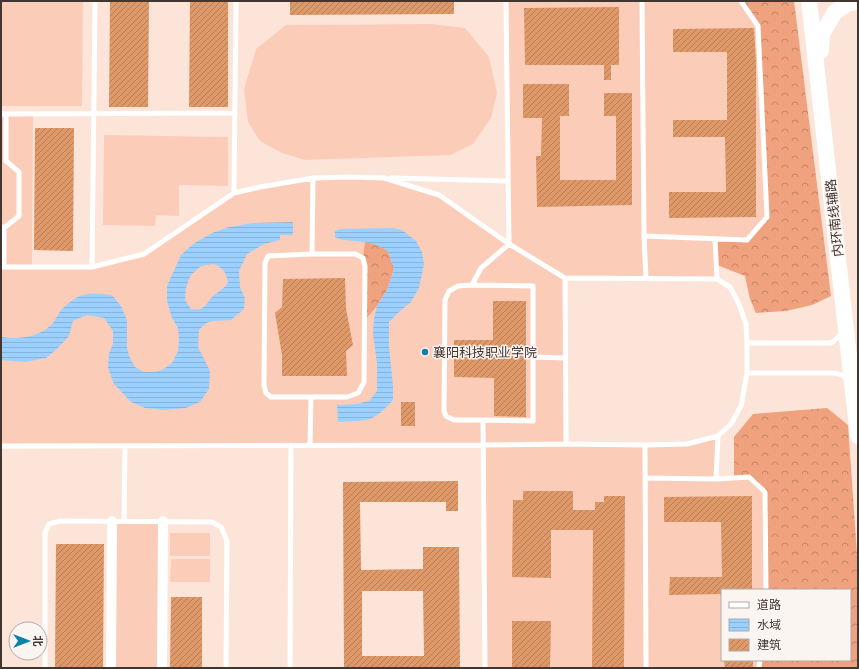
<svg xmlns="http://www.w3.org/2000/svg" width="859" height="669" viewBox="0 0 859 669" font-family="Montserrat,'Noto Sans SC',sans-serif">
	<style>
		.grass { fill: #fbcdb9 }
		.forest { fill: url(#forest-crowns) }
		.water { fill: url(#water-rules); fill-rule: evenodd }
		.building { fill: url(#building-hatch); fill-rule: evenodd }
		.lines { fill: none; stroke-linecap: round; stroke-linejoin: round }
		.lane { stroke: #fff; stroke-width: 5 }
		.street { stroke: #fff; stroke-width: 10 }
		.primary { stroke: #fff; stroke-width: 16 }
		.poi-dot { fill: #0b82a8; stroke: #fbf5f2; stroke-width: 1.5 }
		.labels { text-anchor: middle; stroke-width: 3; stroke-linejoin: round; paint-order: stroke }
		.street-label { font-size: 13px; fill: #423631; stroke: #fbf5f2 }
		.poi-label { font-size: 13px; fill: #423631; stroke: #fbf5f2; text-anchor: start }
	</style>
	<defs>
		<pattern id="forest-crowns" width="20" height="18" patternUnits="userSpaceOnUse"><rect width="20" height="18" fill="#f0a17d"/><path d="M2 6a3 3 0 1 1 6 0M12 15a3 3 0 1 1 6 0" fill="none" stroke="#c48467"/></pattern>
		<pattern id="water-rules" width="6" height="5" patternUnits="userSpaceOnUse"><rect width="6" height="5" fill="#9cd0ff"/><path d="M0 2.5h6" fill="none" stroke="#88b3db"/></pattern>
		<pattern id="building-hatch" width="6" height="6" patternUnits="userSpaceOnUse"><rect width="6" height="6" fill="#df9868"/><path d="M-1 1l2-2M0 6l6-6M5 7l2-2" fill="none" stroke="#b67d56"/></pattern>
	</defs>
	<rect width="100%" height="100%" fill="#fce4d9"/>
	<path class="grass" d="M1 1H83L82 106H1Z
		M506 1H741L758 26 767 217 747 240 715 239 717 279 565 278 566 443 687 444 718 436 716 479 749 477 765 492 766 590H722V660H760L759 668H485L483 445 1 446V114H33L32 267H92L144 254 234 193 313 178H384L439 195 508 244Z
		M432 24 465 28 489 57 497 93 491 118 473 144 451 155 305 160 282 153 260 141 248 122 244 89 256 49 286 25Z
		M104 135 228 137V186L179 185V216L156 215 155 226 103 225Z
		M112 521H163L162 668H111Z
		M170 533H210V556H170Z
		M171 559H210V582H170Z"/>
	<path class="forest" d="M741 1H794L831 296 812 305 786 311 756 313 750 299 745 276 717 265 715 239 747 240 767 217 758 26Z
		M365 242 378 245 388 251 394 269 387 290 377 306 365 320 363 258Z
		M827 408 848 425 858 568V668H759L760 660H850V590H766L765 492 749 477H734V437L753 414Z"/>
	<path class="water" d="M293 222V235H280V240L264 244 247 254 239 271 240 287 245 298 244 309 231 320 213 321 206 323 199 330 198 347 210 371 209 389 200 402 186 408 165 410 145 408 131 402 114 384 108 368 109 353 113 344V331L104 318 87 315 73 321 69 336 57 349 46 358 25 362 1 360V337C18 340 41 337 53 323 56 319 58 314 61 310 65 306 71 301 76 298 87 291 100 294 112 295L121 306 127 320V347L129 356 135 367 144 372H155L162 370 172 363 178 351 179 339 178 328 172 318 167 301V286L181 255 193 244 212 233 229 227 253 223ZM214 264C224 269 226 272 228 283 224 289 217 292 211 298 208 302 206 307 200 309 198 310 193 309 191 309L185 300 186 288 190 276 201 266Z
		M393 228 402 230 416 241 422 252 424 264 419 288 411 302 399 312 389 322V347L393 386V400C388 406 378 416 370 419 361 422 348 421 338 422L337 405 356 404 369 401 377 391V364L373 333 374 318 377 306 387 290 394 269 388 251C380 246 373 243 363 242 352 240 344 242 335 237V231L340 229Z"/>
	<path class="building" d="M110 1H149L148 107H109Z
		M190 1H228V107H189Z
		M290 1H454V14L290 15Z
		M619 7V65H611V80H604V65H525L524 8Z
		M754 28 756 62V217L669 218V192H726L725 137H673V120H727V52H673V29Z
		M523 84H569V116H560V180H616V116H604V93H632V205L537 207 536 156H541L542 118H523Z
		M35 128H74L73 251 34 250Z
		M345 278 346 309 353 345 346 351 347 376H282V355L275 313 282 307 283 279Z
		M493 301H526V417L494 416V378L454 377V340H493Z
		M401 402H415V426H401Z
		M458 481V511H446V502H360L361 570 423 569V547H459L460 668H344L343 482ZM362 591H423L424 656H362Z
		M523 491H573V510H595V502H604V496H625L624 668H592L593 530H551V578L512 577 513 500H523Z
		M752 496V590H722V594L669 595 670 577H722L721 522H664V497Z
		M56 544H104L103 668H55Z
		M171 597H202V668H170Z
		M512 621H551L550 668H512Z
		M724 660H753V668H725Z"/>
	<g class="lines">
		<path class="lane" d="M642 1 644 236
			M1 114 234 113
			M6 161V114
			M391 178 508 181
			M234 193 236 1
			M1 226 4 228 19 216V172L6 161
			M4 228V267
			M715 239 717 279
			M312 254 268 256 265 263 264 385 266 393 271 397H347L358 393 364 382 365 266 363 258 355 254H312L313 178
			M1 267H92L144 254 234 193 260 187 313 178 351 177 384 178 439 195 509 244 565 278 717 279 730 287 739 304 746 324 747 343H831L841 335 842 331
			M92 267 95 1
			M565 278 566 444
			M646 278 644 236 747 240 767 217 758 26 741 1
			M472 285 533 286V421L483 420
			M747 343V373
			M533 357 565 358
			M310 445 311 397
			M645 445 646 668
			M1 446 483 445 566 444 645 445 687 444 718 436 731 424 741 406 747 373H834L842 375 848 380
			M645 478 716 479 749 477 765 492 766 590
			M716 479 718 436
			M124 521 125 446
			M45 668V533L49 524 60 521 212 522 221 527 227 541 226 668
			M290 668 291 445
			M485 668 483 420H454L446 416 444 411 445 300 449 291 458 286 472 285 481 268 509 244 506 1
			M759 668 760 660"/>
		<path class="street" d="M111 668 112 521
			M162 668 163 521"/>
		<path class="primary" d="M809 1 858 436
			M821 51 822 34 835 12 847 4 858 1"/>
	</g>
	<circle class="poi-dot" cx="425" cy="352" r="4"/>
	<g class="labels">
		<g class="street-label">
			<text transform="translate(834 218) rotate(-96)" y="5">内环南线辅路</text>
		</g>
		<g class="poi-label">
			<text x="433" y="357">襄阳科技职业学院</text>
		</g>
	</g>
	<rect width="859" height="669" fill="none" stroke="#423631" stroke-width="4"/>
	<rect x="721" y="589" width="130" height="72" fill="#fbf5f2" stroke="#b1a9a5"/>
	<rect x="729" y="602" width="20" height="6" fill="#ffffff" stroke="#b1a9a5"/>
	<text x="757" y="609" font-size="12" fill="#423631">道路</text>
	<rect x="729" y="619" width="20" height="12" fill="url(#water-rules)" stroke="#b1a9a5"/>
	<text x="757" y="629" font-size="12" fill="#423631">水域</text>
	<rect x="729" y="639" width="20" height="12" fill="url(#building-hatch)" stroke="#b1a9a5"/>
	<text x="757" y="649" font-size="12" fill="#423631">建筑</text>
	<g transform="translate(28 641) rotate(90)"><circle r="19" fill="#fbf5f2" stroke="#b1a9a5"/>
	<path d="M0-3L7 15L0 10L-7 15Z" fill="#0b82a8"/>
	<text y="-6" font-size="11" font-weight="bold" text-anchor="middle" fill="#423631">北</text>
	</g>
</svg>
